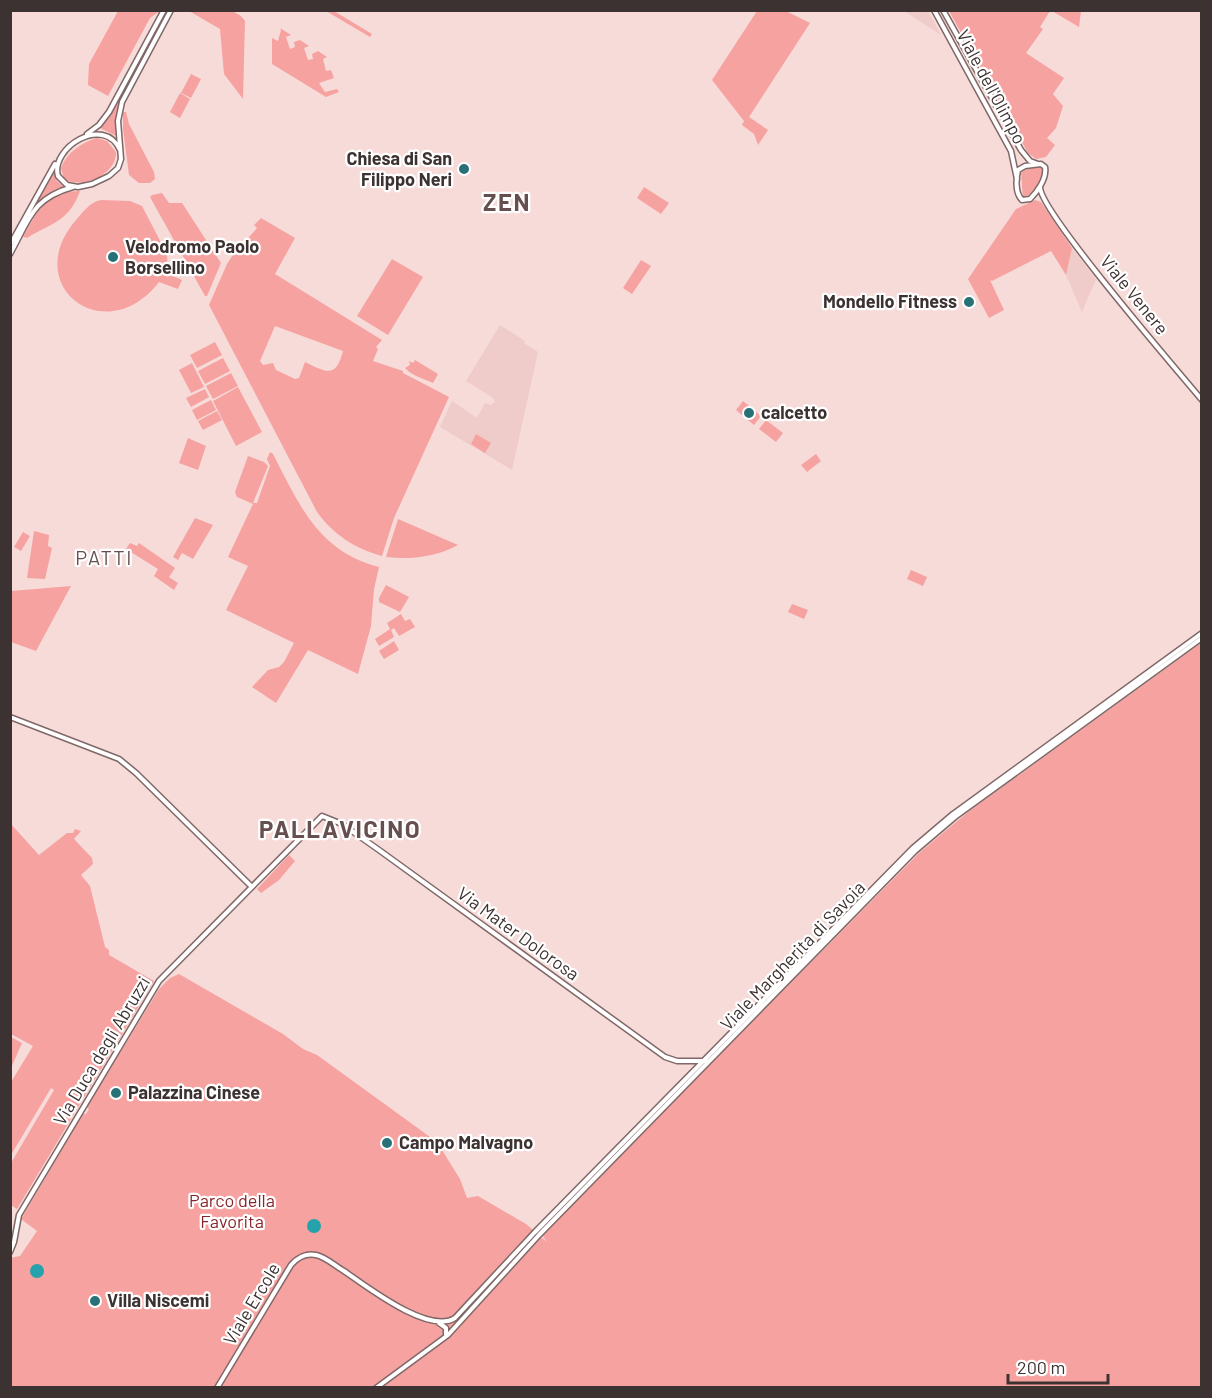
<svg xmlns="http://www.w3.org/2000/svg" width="1212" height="1398" viewBox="0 0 1212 1398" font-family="Barlow,sans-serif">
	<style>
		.built { fill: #efccca }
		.green { fill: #f6a2a0; fill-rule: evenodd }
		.water { fill: #25a2ab }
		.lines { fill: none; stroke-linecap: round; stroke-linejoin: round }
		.tertiary-casing { stroke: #7f6867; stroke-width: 7 }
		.tertiary { stroke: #fff; stroke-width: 4 }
		.poi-dot { fill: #277177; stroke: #fff; stroke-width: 2 }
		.labels { text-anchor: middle; stroke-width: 4.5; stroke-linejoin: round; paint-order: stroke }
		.street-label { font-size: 18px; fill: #3c3231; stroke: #fff }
		.poi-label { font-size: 18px; font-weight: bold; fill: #3c3231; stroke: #fff; text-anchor: start }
		.park-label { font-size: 18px; fill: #88262d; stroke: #fff }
		.neighbourhood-label { font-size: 20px; letter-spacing: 1.5px; fill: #664f4f; stroke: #fff }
		.district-label { font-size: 24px; font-weight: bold; letter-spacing: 1.5px; fill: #664f4f; stroke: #fff }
	</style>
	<rect width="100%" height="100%" fill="#f6dbd9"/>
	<path class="built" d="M904 11H928L941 35Z
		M1072 248 1096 279 1082 312 1066 275Z
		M500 325 525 341 524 343 538 352 512 470 440 427 452 401 477 418 485 403 490 405 495 402 493 398 466 381Z"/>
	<path class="green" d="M118 11H160L150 18 108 96 88 85 89 64Z
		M189 11C206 10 235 4 245 21L243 99 224 74 220 29Z
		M326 11H334L372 34 370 37Z
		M757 11H786L810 23 749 117 768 130 758 145 754 134 742 125 744 121 712 80Z
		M949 11H1050L1040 27 1043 29 1026 53 1064 78 1053 94 1063 106 1056 128 1047 138 1055 145 1046 157 1036 159 1028 153Z
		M1052 11H1081L1079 27Z
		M280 28 291 35 286 37 290 49 295 47 294 42 300 40 309 46 304 48 308 60 313 59 312 54 318 51 327 57 323 59 326 71 331 70 334 78 319 83 325 92 337 89 339 92 326 97 272 64V38L278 41 281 30Z
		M191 74 201 79 191 98 181 93Z
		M180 93 190 99 180 118 170 112Z
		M119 99H120L116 117V136L100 128Z
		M123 112H126L129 124 154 172 155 179 150 183H139L129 175 123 129Z
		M97 138 107 141 116 152C117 174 82 190 64 179L61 168C67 152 81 143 97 138Z
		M1041 167 1044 169C1040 180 1034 194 1023 198L1021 173C1027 167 1035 168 1041 167Z
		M53 171 57 181 64 187 50 192 35 204Z
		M644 187 669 203 661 214 637 198Z
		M78 191H80C69 222 51 223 27 238L23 237C38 210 45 193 78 191Z
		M162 193 169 203H182L221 263 207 296H205L150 197 152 195Z
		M101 200 130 201 142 206 167 254 168 274 182 280 178 289 159 282C106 351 19 286 76 220 84 211 90 202 101 200Z
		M1035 200 1041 202 1072 248 1066 275 1051 251 992 281 990 280 1004 310 989 318 968 279 1016 209Z
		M261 218 295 238 275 274 382 340 376 347 378 349 373 361 403 371V373L449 397 394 518 382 556C354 548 334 535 317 512L209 305 227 264 234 253 241 251V246L257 228 254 225ZM275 326 343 351C336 378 327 373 305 362L299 378 295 379 276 370 273 363 263 365 260 361Z
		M392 259 423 277 388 335 357 316Z
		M641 260 651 266 632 294 623 288Z
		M215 342 222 355 197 368 190 355Z
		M223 358 230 371 205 384 198 371Z
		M415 360 438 374 433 383C423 378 412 376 405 368L410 365 409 361 413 363Z
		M192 363 204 387 191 393 179 370Z
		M231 373 238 386 213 399 206 386Z
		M238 387 262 432 236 446 213 401Z
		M205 389 209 397 191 407 186 398Z
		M211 400 216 410 197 420 192 410Z
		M743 401 761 416 754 425 736 410Z
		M217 411 222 420 203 430 198 421Z
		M766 420 783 433 776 442 759 429Z
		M476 434 491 443 485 453 471 444Z
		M188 438 206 446 198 470 179 463Z
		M270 452 273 454C300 506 318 551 379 567L374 589 371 626 358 674 308 650 276 703 252 687 268 670 279 667 284 662 294 643 226 610 248 566 228 557 253 504 237 497 235 492 248 456 264 462 268 466 253 503H257L270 466 267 459Z
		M816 454 821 461 807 472 801 465Z
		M195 518 213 525 193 559 182 553 178 560 173 557Z
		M398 519 458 545C435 557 412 560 386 557Z
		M34 531 49 535 48 546 52 548 45 579 27 578Z
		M23 532 30 536 21 551 14 547Z
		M130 543 137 546 139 543 175 568 169 577 178 583 174 590 154 576 158 569 126 549Z
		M911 570 927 577 923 586 907 579Z
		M386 585 409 597 400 612 379 602V598Z
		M71 586 36 651 11 642V591Z
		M792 604 808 610 804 619 788 612Z
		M401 614 405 621 410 619 415 627 399 636 394 628 391 630 394 637 379 646 375 639 390 629 387 623Z
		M394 641 399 650 384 659 379 651Z
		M1201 643V1387H11L10 1258 20 1256 37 1231 21 1219 83 1114H86L89 1109 87 1107 159 989 170 978 179 974 283 1034 303 1049 317 1055 437 1142 460 1179 467 1198 478 1196 526 1224 547 1242 542 1235 919 853 968 812Z
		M10 823 39 855 67 833H73L75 829 81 831 74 839 92 858 93 864 81 875 90 886 105 947 109 950V955L154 981 17 1209 11 1205V1163L54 1090 51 1088 11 1155V1082L33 1046 11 1034Z
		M289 855 295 861 279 880 261 893 257 889Z
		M11 1037 22 1043 11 1068Z"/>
	<path class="water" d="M307 1226a7 7 0 1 1 14 0a7 7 0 1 1-14 0Z
		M30 1271a7 7 0 1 1 14 0a7 7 0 1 1-14 0Z"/>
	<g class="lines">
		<defs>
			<path id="tertiary" d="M934 10 1011 151 1017 179
				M943 10 1021 150 1030 161 1038 164
				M87 134 99 125 109 112 164 10
				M120 150C104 114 50 148 58 176L67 185 78 187 92 184 109 176 118 168 121 159 118 121 122 102 171 10
				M1041 164 1045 167C1047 178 1038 191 1030 199L1022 200C1015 193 1016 179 1018 170L1025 166Z
				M1040 187C1040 212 1177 370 1202 400
				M10 245 55 164
				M10 254C29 220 32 198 73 187
				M10 717 119 759 136 773 252 887
				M10 1252 14 1242 19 1215 159 981 322 816 342 824 379 850 665 1057 677 1061H707
				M439 1323 446 1328V1335
				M217 1388 291 1265C297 1258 306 1253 316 1255 326 1257 335 1266 344 1271 366 1286 429 1335 455 1318L535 1232 913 848 953 814 1202 633
				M376 1388 448 1335 539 1235 915 851 955 817 1202 638"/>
		</defs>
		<use href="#tertiary" class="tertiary-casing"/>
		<use href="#tertiary" class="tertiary"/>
	</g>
	<g class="poi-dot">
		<circle cx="464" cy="169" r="6"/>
		<circle cx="113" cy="257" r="6"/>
		<circle cx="969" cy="302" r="6"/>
		<circle cx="749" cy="413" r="6"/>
		<circle cx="116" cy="1093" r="6"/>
		<circle cx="387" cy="1143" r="6"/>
		<circle cx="95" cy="1301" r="6"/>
	</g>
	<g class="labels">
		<g class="street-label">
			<text transform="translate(991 87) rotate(62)" y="6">Viale dell'Olimpo</text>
			<text transform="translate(1134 295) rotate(51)" y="6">Viale Venere</text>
			<text transform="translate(518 934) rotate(36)" y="6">Via Mater Dolorosa</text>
			<text transform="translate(793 956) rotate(-46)" y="6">Viale Margherita di Savoia</text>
			<text transform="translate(102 1051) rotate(-59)" y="6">Via Duca degli Abruzzi</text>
			<text transform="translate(252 1304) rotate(-59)" y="6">Viale Ercole</text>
		</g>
		<g class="poi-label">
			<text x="452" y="165" text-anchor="end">Chiesa di San<tspan x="452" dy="21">Filippo Neri</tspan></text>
			<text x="125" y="253">Velodromo Paolo<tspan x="125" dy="21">Borsellino</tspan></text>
			<text x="957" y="308" text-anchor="end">Mondello Fitness</text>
			<text x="761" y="419">calcetto</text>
			<text x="128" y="1099">Palazzina Cinese</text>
			<text x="399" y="1149">Campo Malvagno</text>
			<text x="107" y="1307">Villa Niscemi</text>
		</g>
		<g class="park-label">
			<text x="232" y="1207">Parco della<tspan x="232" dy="21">Favorita</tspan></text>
		</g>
		<g class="neighbourhood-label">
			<text x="104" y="565">PATTI</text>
		</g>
		<g class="district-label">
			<text x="507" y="211">ZEN</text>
			<text x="340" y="838">PALLAVICINO</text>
		</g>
	</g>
	<rect width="1212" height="1398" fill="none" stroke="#3c3231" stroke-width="24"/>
	<path d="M1008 1374v9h100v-9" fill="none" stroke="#3c3231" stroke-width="3"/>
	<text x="1017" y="1374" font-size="18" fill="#3c3231" stroke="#ffffff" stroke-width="4.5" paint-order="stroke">200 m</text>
</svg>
